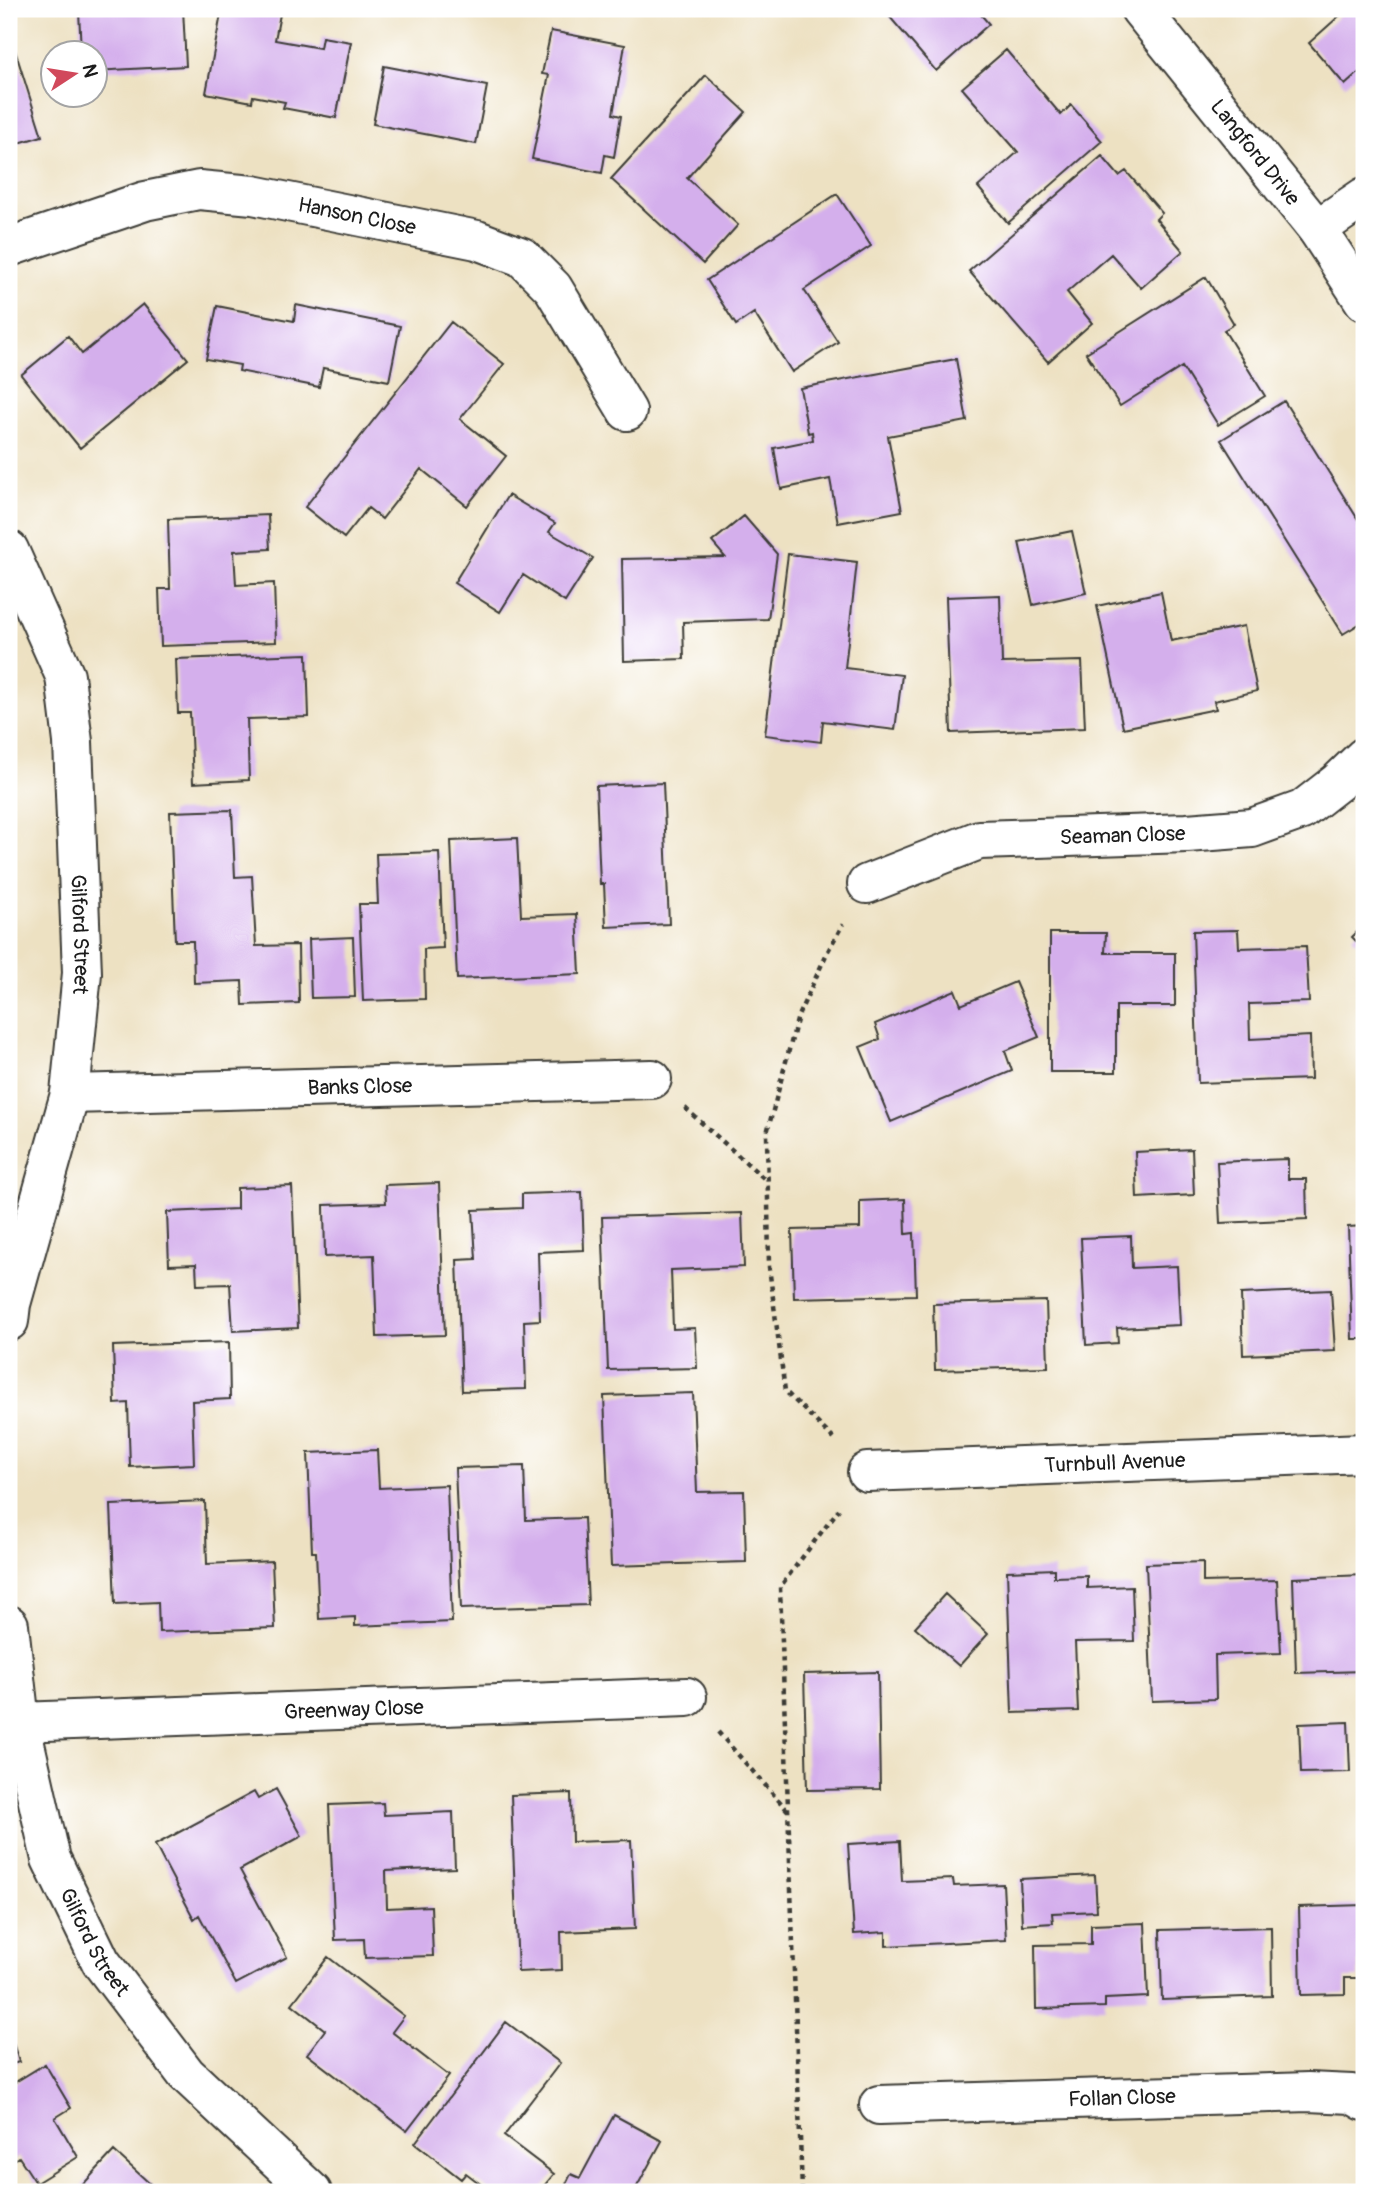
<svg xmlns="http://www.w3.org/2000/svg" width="1373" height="2201" viewBox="0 0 1373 2201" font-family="Pangolin,sans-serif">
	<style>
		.building { fill: #d4afec }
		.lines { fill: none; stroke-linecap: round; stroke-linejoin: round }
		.minor-casing { stroke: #3b3a35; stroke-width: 42 }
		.path { stroke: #3b3a35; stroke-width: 4.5; stroke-dasharray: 5 5; stroke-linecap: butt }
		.minor { stroke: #fff; stroke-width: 38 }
		.labels { text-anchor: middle; stroke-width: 7; stroke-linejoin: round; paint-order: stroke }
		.street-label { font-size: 21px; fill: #1c1c1c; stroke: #fff }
	</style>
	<rect width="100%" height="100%" fill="#fff"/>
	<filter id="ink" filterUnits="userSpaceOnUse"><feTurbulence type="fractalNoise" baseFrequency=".0143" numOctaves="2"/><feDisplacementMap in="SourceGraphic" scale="14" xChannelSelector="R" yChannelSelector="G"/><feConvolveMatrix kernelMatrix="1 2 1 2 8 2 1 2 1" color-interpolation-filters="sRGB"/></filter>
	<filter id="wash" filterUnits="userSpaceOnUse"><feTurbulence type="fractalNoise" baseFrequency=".00686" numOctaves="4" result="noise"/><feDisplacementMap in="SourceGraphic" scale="28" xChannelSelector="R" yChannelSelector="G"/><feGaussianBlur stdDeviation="1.57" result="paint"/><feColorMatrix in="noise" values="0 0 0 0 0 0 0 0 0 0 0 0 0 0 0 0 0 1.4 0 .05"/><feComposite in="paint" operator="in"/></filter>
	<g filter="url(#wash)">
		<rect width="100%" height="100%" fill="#ede1c2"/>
		<g id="blocks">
			<path class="building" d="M132 9H183L186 66 94 71V52H81L79 11Z
				M222 9H281L275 40 320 48 322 37 351 42 336 118 283 108 285 102 253 96 252 102 206 93Z
				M883 9H976L989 24 936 71Z
				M1347 9H1364V68L1345 85 1309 43Z
				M9 31 42 136 9 146Z
				M551 31 625 45 613 114 621 116 614 157 605 155 602 173 532 159 549 75 542 74Z
				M1006 50 1061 115 1071 105 1102 141 1008 223 978 187 1018 152 962 88Z
				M384 66 487 86 476 144 373 124Z
				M706 75 746 112 687 178 738 225 703 264 611 179Z
				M1102 156 1119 176 1126 171 1162 213 1156 219 1183 251 1141 288 1111 254 1067 292 1092 323 1048 362 969 271Z
				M837 194 871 246 804 290 838 342 792 372 754 313 736 325 707 280Z
				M1206 277 1234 324 1224 330 1265 396 1218 425 1182 367 1120 406 1086 353Z
				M143 304 188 359 80 448 21 375 68 336 82 354Z
				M296 305 400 326 389 381 323 368 319 387 239 371 240 365 206 359 217 306 294 321Z
				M451 322 504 364 460 419 506 456 467 506 421 469 382 519 368 508 344 538 305 507Z
				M956 359 967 421 888 436 902 511 838 523 830 479 781 489 774 448 813 440 812 432 808 433 800 388Z
				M1284 401 1364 529V621L1343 634 1221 440Z
				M508 495 555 523 549 532 593 558 565 602 523 575 500 612 454 583Z
				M268 515 270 549 234 551 236 585 274 583 276 642 161 646 159 589H170L168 519Z
				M744 516 777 554 768 619 683 622 684 659 624 661 622 559 725 557 712 542Z
				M1072 531 1086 593 1033 605 1019 542Z
				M788 554 857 562 845 668 902 675 895 730 823 721 821 742 765 735Z
				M1161 592 1171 641 1244 626 1257 691 1214 701 1216 709 1123 728 1097 606Z
				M1000 595 1002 663 1082 661 1085 728 951 733 946 597Z
				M307 654 309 717 247 719 249 780 193 783 190 713H178L176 659Z
				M663 783 669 924 606 927 604 884H600L596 786Z
				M232 810 235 877 252 876 256 946 298 945 299 1003 243 1005 242 981 194 983 193 941H175L170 812Z
				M517 838 521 916 577 914 580 974 457 979 451 841Z
				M439 852 443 948 424 949 425 999 363 1001 359 904H378L376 854Z
				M1364 925V949L1352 937Z
				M1238 930 1239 948 1306 946 1309 1002 1249 1004 1250 1039 1310 1036 1311 1079 1198 1083 1193 931Z
				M1050 933H1106L1105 953H1175V1006H1116V1072H1050Z
				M353 937 355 997 311 998 309 939Z
				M1015 982 1039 1037 1005 1051 1012 1071 891 1122 860 1047 880 1039 875 1024 955 990 961 1005Z
				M1192 1149 1194 1195 1137 1198 1135 1152Z
				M1288 1159V1179H1306L1307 1219 1220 1223 1217 1162Z
				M439 1183 445 1335 377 1337 374 1255 325 1257 324 1205 386 1203 385 1185Z
				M292 1186 298 1328 233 1331 230 1284 197 1285 196 1264 169 1265 167 1212 237 1209V1188Z
				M582 1192 584 1250 538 1252 540 1320 524 1321 526 1389 462 1391 457 1260 476 1259 473 1210 522 1208V1194Z
				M905 1199 906 1234 914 1233 916 1295 794 1298 792 1230 860 1228V1201Z
				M742 1213 744 1267 671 1270 673 1329 695 1328 697 1368 608 1370 602 1217Z
				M1364 1226V1339H1352L1348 1227Z
				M1131 1236 1132 1268 1177 1266 1180 1325 1117 1328 1118 1343 1086 1345 1081 1238Z
				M1331 1290 1335 1351 1243 1355 1241 1294Z
				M1046 1301 1048 1367 935 1370 933 1304Z
				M229 1342 230 1399 192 1401 194 1464 130 1467 128 1403 115 1404 113 1346Z
				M693 1393 697 1492 744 1491 746 1562 611 1566 604 1396Z
				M377 1450 379 1488 447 1485 452 1622 355 1626V1617L319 1619 316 1552H312L308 1453Z
				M524 1466 526 1520 584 1518 588 1605 461 1609 455 1468Z
				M205 1501 207 1564 272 1561 275 1628 159 1632 158 1602 115 1604 111 1505Z
				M1203 1562V1582L1277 1580 1281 1653 1215 1655 1216 1699 1152 1701 1146 1564Z
				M1054 1569V1577L1087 1576V1588L1132 1586 1134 1641 1075 1642 1078 1711 1012 1713 1007 1571Z
				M1364 1575V1671L1296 1673 1293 1578Z
				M945 1594 988 1634 959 1666 915 1627Z
				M878 1672 880 1789 807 1790 804 1674Z
				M1348 1722 1350 1772 1301 1773 1299 1724Z
				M276 1789 302 1836 240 1870 287 1957 236 1984 199 1915 194 1919 155 1845 254 1792 258 1799Z
				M571 1793 572 1842 631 1840 635 1929 561 1932 562 1970 518 1972 511 1795Z
				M383 1803 384 1815 453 1812 455 1868 386 1871 387 1908 431 1906 433 1956 365 1958 364 1939 335 1940 329 1805Z
				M900 1841 902 1881 953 1879 954 1886 1003 1884 1006 1940 886 1946V1932L854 1934 848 1844Z
				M1095 1875 1097 1911 1052 1913 1053 1923 1022 1925 1020 1879Z
				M1364 1905V1962H1358V1978H1345V1994L1301 1995 1299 1907Z
				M1145 1923 1148 1997 1105 1999V2007L1036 2009 1035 1945 1091 1944V1925Z
				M1271 1927 1272 1996 1162 2000 1160 1930Z
				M328 1957 404 2016 392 2032 449 2076 407 2131 307 2054 325 2030 292 2004Z
				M506 2022 560 2063 504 2136 554 2174 539 2192H491L466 2173 461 2179 415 2143Z
				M9 2030 19 2062 9 2065Z
				M45 2064 71 2108 55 2118 78 2157 36 2183 19 2157 9 2163V2086Z
				M614 2115 662 2141 634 2192H562L571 2174 580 2178Z
				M114 2151 159 2192H76Z
				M1353 2186V2192H1246V2190Z"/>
		</g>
	</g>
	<g filter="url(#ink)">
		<use href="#blocks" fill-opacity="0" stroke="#3b3a35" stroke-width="2"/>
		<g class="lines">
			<defs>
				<g id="minor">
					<path id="s1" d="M1140 9 1317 229 1364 301"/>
					<path d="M1317 229 1364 197"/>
					<path id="s2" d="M9 247 145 201 199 190 253 195 477 240 522 257 553 288 627 411"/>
					<path id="s3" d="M9 550 65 676 73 742 82 973 70 1094 11 1304 9 1321"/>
					<path id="s4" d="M867 884 979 840 1187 833 1252 828 1302 810 1338 782 1364 757"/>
					<path id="s5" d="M70 1094 652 1079"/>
					<path id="s6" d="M867 1472 1364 1453"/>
					<path id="s7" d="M9 1625 20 1722 51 1859 101 1962 186 2074 312 2192"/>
					<path id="s8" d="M20 1722 687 1697"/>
					<path id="s9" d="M879 2105 1308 2092 1352 2094 1364 2101"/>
				</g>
			</defs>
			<use href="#minor" class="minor-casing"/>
			<path class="path" d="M685 1108 767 1181
				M834 1439 785 1391 769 1267 767 1133 798 1016 828 951 843 924
				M718 1732 789 1812
				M802 2192 780 1587 839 1509"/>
			<use href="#minor" class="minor"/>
		</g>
	</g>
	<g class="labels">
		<g class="street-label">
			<text dy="7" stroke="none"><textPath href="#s1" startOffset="184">Langford Drive</textPath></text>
			<text dy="7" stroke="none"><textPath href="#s2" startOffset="359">Hanson Close</textPath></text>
			<text dy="7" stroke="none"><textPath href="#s4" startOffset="264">Seaman Close</textPath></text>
			<text dy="7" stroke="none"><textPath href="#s3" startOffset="397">Gilford Street</textPath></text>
			<text dy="7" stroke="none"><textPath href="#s5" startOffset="290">Banks Close</textPath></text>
			<text dy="7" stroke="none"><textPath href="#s6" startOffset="248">Turnbull Avenue</textPath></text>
			<text dy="7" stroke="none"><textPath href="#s8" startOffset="334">Greenway Close</textPath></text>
			<text dy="7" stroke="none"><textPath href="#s7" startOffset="332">Gilford Street</textPath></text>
			<text dy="7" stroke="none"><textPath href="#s9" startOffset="243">Follan Close</textPath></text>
		</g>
	</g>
	<rect width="1373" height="2201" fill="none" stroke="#fff" stroke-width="35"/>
	<g transform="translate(74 74) rotate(78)"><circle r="33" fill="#ffffff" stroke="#a4a4a4" stroke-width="2"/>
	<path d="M0-5L12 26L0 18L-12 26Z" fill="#d1495b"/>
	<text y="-10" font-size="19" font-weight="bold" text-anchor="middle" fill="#1c1c1c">N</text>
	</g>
</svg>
